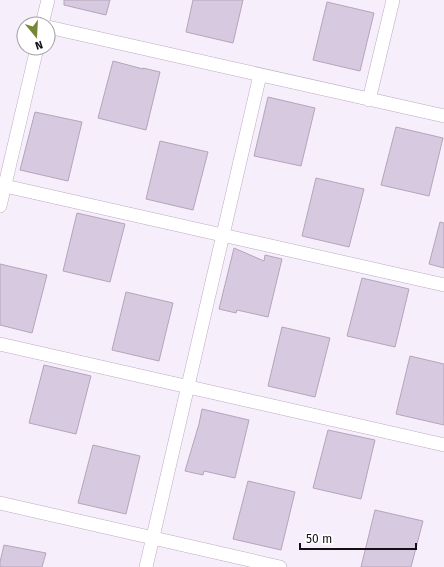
<svg xmlns="http://www.w3.org/2000/svg" width="444" height="567" viewBox="0 0 444 567" font-family="'Fira Sans',sans-serif">
	<style>
		.building { fill: #d7c9df; stroke: #b3a5ba }
		.lines { fill: none; stroke-linecap: round; stroke-linejoin: round }
		.minor-casing { stroke: #baacc2; stroke-width: 14 }
		.minor { stroke: #fff; stroke-width: 13 }
	</style>
	<rect width="100%" height="100%" fill="#f7eefc"/>
	<path class="building" d="M64 0H110L106 15 64 5Z
		M193 0H243L233 43 186 32Z
		M327 2 374 13 360 71 313 60Z
		M113 61 143 69V68L160 72 146 130 98 118Z
		M268 97 315 108 301 166 254 156Z
		M35 112 82 122 68 181 20 170Z
		M396 127 443 138 429 196 381 185Z
		M160 141 208 152 193 210 146 199Z
		M316 178 364 189 349 247 302 236Z
		M77 213 125 224 110 282 63 271Z
		M440 222 444 223V268L429 264Z
		M234 248 264 261 265 255 282 259 268 317 237 310 236 313 219 309Z
		M0 264 47 275 32 333 0 325Z
		M362 278 409 289 395 347 347 336Z
		M126 292 173 303 159 361 112 350Z
		M282 327 330 338 315 397 268 386Z
		M410 356 444 364V425L396 414Z
		M44 365 91 376 76 434 29 423Z
		M202 409 249 420 235 478 204 471 203 475 185 471 199 424Z
		M328 430 375 440 361 499 313 488Z
		M93 445 140 456 126 514 78 503Z
		M248 481 295 492 281 550 233 539Z
		M375 510 423 521 411 567H361Z
		M4 545 46 553 42 567H0V562Z"/>
	<g class="lines">
		<defs>
			<path id="minor" d="M42 24 48 0
				M48 27 444 116
				M369 100 393 0
				M5 186 444 285
				M0 206 37 48
				M0 344 444 445
				M0 503 280 567
				M146 567 260 75"/>
		</defs>
		<use href="#minor" class="minor-casing"/>
		<use href="#minor" class="minor"/>
	</g>
	<g transform="translate(36 36) rotate(162)"><circle r="19" fill="#ffffff" stroke="#a19fa2"/>
	<path d="M0-3L7 15L0 10L-7 15Z" fill="#768838"/>
	<text y="-6" font-size="11" font-weight="bold" text-anchor="middle" fill="#130f16">N</text>
	</g>
	<path d="M300 543v6h116v-6" fill="none" stroke="#130f16" stroke-width="2"/>
	<text x="306" y="543" font-size="12" fill="#130f16" stroke="#ffffff" stroke-width="3" paint-order="stroke">50 m</text>
</svg>
